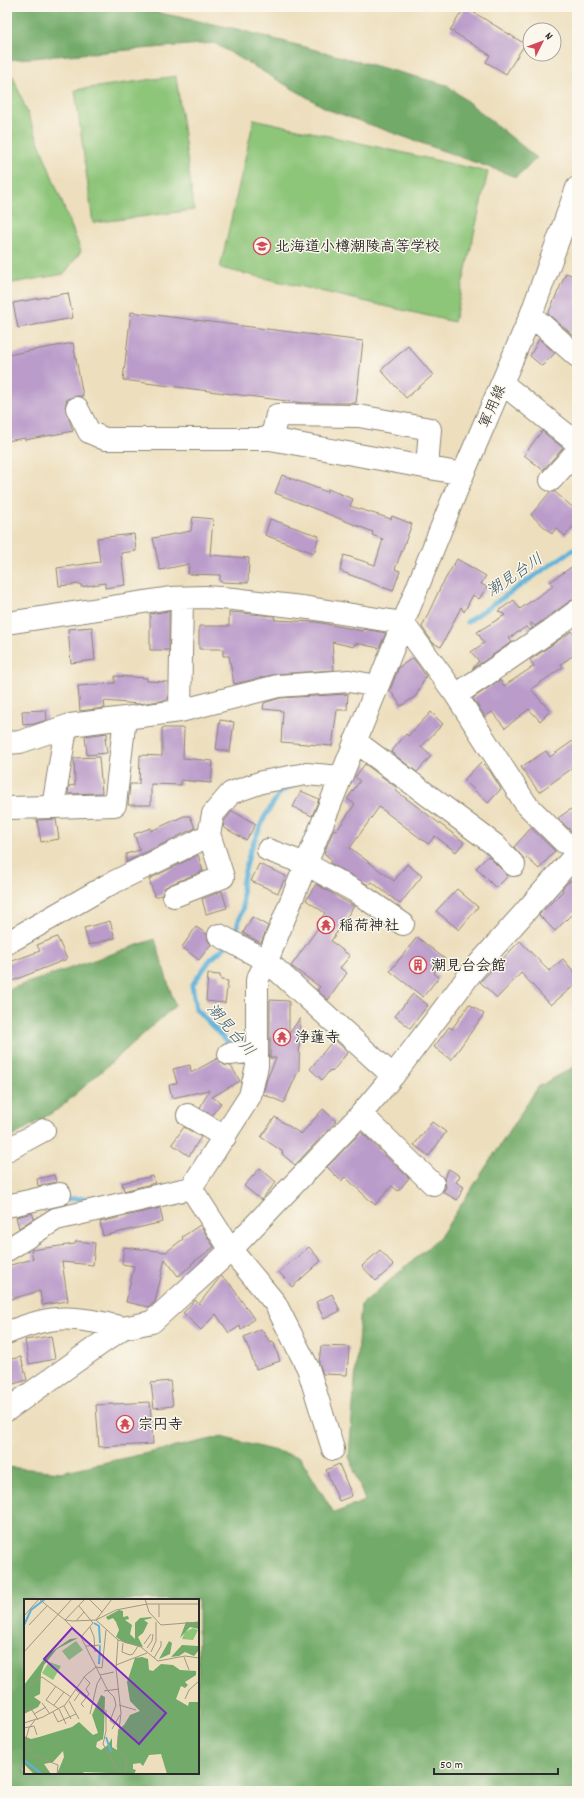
<svg xmlns="http://www.w3.org/2000/svg" width="584" height="1798" viewBox="0 0 584 1798" font-family="Dekko,'Klee One',sans-serif">
	<style>
		.green { fill: #8dc579; stroke: #5c7852 }
		.forest { fill: #72aa69; stroke: #4e6a4a; fill-rule: evenodd }
		.lines { fill: none; stroke-linecap: round; stroke-linejoin: round }
		.stream { stroke: #5eb2da; stroke-width: 5 }
		.building { fill: #ba9bca }
		.minor-casing { stroke: #8c8574; stroke-width: 24 }
		.minor { stroke: #fff; stroke-width: 22 }
		.labels { text-anchor: middle; stroke-width: 3; stroke-linejoin: round; paint-order: stroke }
		.poi-label { font-size: 15px; font-weight: bold; fill: #2b2b2b; stroke: #fbf7ec; text-anchor: start }
		.street-label { font-size: 15px; fill: #2b2b2b; stroke: #fbf7ec }
		.water-label { font-size: 16px; font-style: italic; fill: #3d5a68; stroke: #fbf7ec }
		.inset-river { fill: none; stroke: #5eb2da; stroke-width: 2 }
		.inset-road { fill: none; stroke: #9f9783; stroke-width: 1 }
		.view { fill: #7b2cbf; fill-opacity: 0.15; stroke: #7b2cbf; stroke-width: 2 }
		.inset-edge { fill: none; stroke: #2b2b2b; stroke-width: 2 }
	</style>
	<rect width="100%" height="100%" fill="#fbf7ec"/>
	<filter id="ink" filterUnits="userSpaceOnUse"><feTurbulence type="fractalNoise" baseFrequency=".025" numOctaves="2"/><feDisplacementMap in="SourceGraphic" scale="8" xChannelSelector="R" yChannelSelector="G"/><feConvolveMatrix kernelMatrix="1 2 1 2 8 2 1 2 1" color-interpolation-filters="sRGB"/></filter>
	<filter id="wash" filterUnits="userSpaceOnUse"><feTurbulence type="fractalNoise" baseFrequency=".012" numOctaves="4" result="noise"/><feDisplacementMap in="SourceGraphic" scale="16" xChannelSelector="R" yChannelSelector="G"/><feGaussianBlur stdDeviation="0.9" result="paint"/><feColorMatrix in="noise" values="0 0 0 0 0 0 0 0 0 0 0 0 0 0 0 0 0 1.4 0 .05"/><feComposite in="paint" operator="in"/></filter>
	<g filter="url(#wash)">
		<rect width="100%" height="100%" fill="#eddfbe"/>
		<path class="green" d="M13 76 81 251 64 274 7 284V78Z
			M176 76 194 210 93 223 75 90Z
			M254 119 488 172 454 322 220 268Z"/>
		<path class="forest" d="M7 7H131L237 29 447 85 537 158 516 177 329 110 214 43 7 60Z
			M155 939 175 1006 60 1108 7 1140V990Z
			M577 1065V1791H7V1467L61 1472 221 1437 300 1457 334 1513 365 1501 349 1456 361 1305 440 1237 538 1087ZM25 1600H198V1773H25Z"/>
		<g class="lines">
			<path class="stream" d="M467 622 577 547
				M232 936 237 927 243 907 242 883 250 851 264 818 279 794 293 785
				M226 946 210 960 192 985 196 1009 233 1048
				M63 1199 103 1198"/>
		</g>
		<g id="blocks">
			<path class="building" d="M465 7 525 44 506 74 486 62 490 55 450 30Z
				M566 273 577 277V331L574 336 548 314Z
				M68 293 73 318 18 328 13 303Z
				M131 312 363 341 356 403H303L123 380Z
				M539 339 555 353 542 366 530 356Z
				M73 343 83 396H77L67 399 65 407 73 431 25 440V438L7 441V355Z
				M408 346 433 375 406 398 381 370Z
				M542 431 563 448 543 470 524 455Z
				M282 475 327 492 328 489 353 499 350 506 391 519 392 516 412 524 395 569 400 571 393 591 340 571 344 555 375 565 383 539 372 535 373 532 275 493Z
				M550 492H555L577 511V522L565 536 556 528 552 534 531 515Z
				M193 517 213 519 210 555 249 558 248 583 220 582V575L188 574 189 564 160 570 153 538 191 531Z
				M270 519 319 536 314 553 265 535Z
				M134 534 136 551 121 553 125 585 105 588V583L81 587V584L59 586 57 568 100 562 97 538Z
				M457 559 486 576 481 584 487 587 479 599 473 595 464 612 461 607 441 647 433 643 422 627 440 588Z
				M577 563V599L570 601 535 626 532 623 530 624 533 628 529 630 526 627 509 638 512 642 472 669 479 661 471 652 484 643 477 632 505 615 498 611 514 600 520 609 553 586 550 582Z
				M169 611V650H150V614Z
				M229 612 274 616 275 620 316 622 363 631V629L386 633 379 648 355 643 354 647 332 642 334 670 277 674 234 684 229 656H223V649H199V626H229Z
				M92 627 95 660 71 663 68 629Z
				M572 631 577 638V653L561 664 563 667 531 689 550 711 540 721 529 709 505 728 492 712 485 717 473 698 500 680 504 686 534 666 530 660Z
				M413 658 426 676 416 696 401 706 390 690 399 667Z
				M115 676 147 678V681L168 682V700L139 704 104 701 105 708 80 711 78 686 115 683Z
				M348 694 347 710H337L332 746 281 742 283 711 263 709 264 703 280 698Z
				M46 710 47 720 34 724 23 725 22 711Z
				M431 712 443 724 421 747 431 756 417 772 391 752 406 734 408 736Z
				M220 720 234 722 230 752 216 749Z
				M162 728H184L183 758 213 761 211 783 181 780V785L151 784V805H128L130 784H139L140 755 162 756Z
				M107 733V738H105L107 753 87 755 85 736Z
				M577 738V765L539 792 521 767 546 751 550 757Z
				M99 757 102 793 68 794 69 786 75 785 74 758Z
				M481 762 490 771 501 789 488 803 464 780Z
				M365 764 397 788 395 790 464 842 456 852 435 836 428 844 379 807 350 848 394 881 407 864 422 876 400 904 372 882 368 885 330 863 332 860 324 853 334 829 337 830 355 804 347 799 360 781 355 777Z
				M301 791 319 799 312 816 293 807Z
				M577 805V833L571 831 558 818Z
				M232 811 256 824 246 840 223 827 225 820Z
				M184 816H190L195 828 126 862V854L140 850 134 834 151 828V831Z
				M56 819 59 839 41 842 37 820Z
				M531 828 555 851 539 869 526 857 524 859 514 847Z
				M198 855 203 871 169 885 164 888 162 895 155 897 149 879Z
				M488 856 508 876 496 888 476 868Z
				M259 864 286 876 278 893 251 881Z
				M577 876V909L555 931 539 915 563 891 562 889 566 884Z
				M316 884 354 906 331 941 350 956 340 968 347 973 328 1000 317 990 320 987 291 966 318 928 316 926 325 913 306 900Z
				M457 889 478 907 459 930 436 911Z
				M222 891 227 908 206 914 202 899Z
				M252 917 268 926 261 943 243 933Z
				M110 921 115 938 89 945 84 928Z
				M196 927 207 934 208 941 211 944 199 960 182 947Z
				M57 937 67 959 12 981 7 968V963L40 951 37 945Z
				M417 937 445 959 434 973 439 977 423 997 390 971Z
				M520 941 549 971 563 959 577 975V983L551 1005 521 973 497 998 480 982Z
				M208 974 220 975 221 980 228 981 225 1003 206 1001Z
				M413 994 428 1005 410 1028 395 1016Z
				M270 1000 289 1001V1034L300 1018 299 1069 284 1103 263 1094 267 1079 276 1058H270Z
				M469 1004 484 1014 451 1060 434 1047 449 1027 452 1029Z
				M334 1039 348 1052 332 1072 330 1070 322 1080 310 1069Z
				M218 1058 224 1065 231 1066 240 1081 212 1097 221 1103 212 1115 200 1108 209 1090 172 1098 169 1085 177 1083 173 1069 190 1065 191 1073Z
				M323 1109 336 1121 295 1165 282 1154 283 1152 261 1137 275 1117 301 1134Z
				M432 1122 446 1132 429 1156 414 1145Z
				M184 1127 201 1137 189 1156 172 1144Z
				M361 1132 409 1178 398 1191 392 1186 375 1205 345 1177 341 1181 327 1167Z
				M260 1168 276 1182 261 1200 244 1186Z
				M449 1169 460 1176 456 1182 464 1187 457 1200 443 1192 446 1187 444 1178Z
				M54 1175 56 1182 38 1186 37 1179Z
				M153 1176 155 1183 124 1191 122 1183Z
				M160 1208 163 1222 103 1236 100 1222Z
				M32 1213 34 1218 19 1228 16 1217Z
				M200 1225 214 1247 191 1264 192 1265 178 1276 165 1259 155 1302 149 1307 126 1302 134 1266 122 1264 124 1247 166 1252 183 1239 182 1237Z
				M76 1241 95 1243 93 1265 62 1262 68 1301 42 1305 40 1291 11 1299 9 1293H7V1266L33 1259 31 1250 75 1244Z
				M309 1247 321 1261 292 1287 279 1272Z
				M380 1250 394 1265 376 1281 362 1266Z
				M221 1276 230 1284 254 1319 241 1330 240 1326 229 1333 216 1314 201 1330 183 1313 195 1300 199 1304Z
				M332 1294 340 1311 324 1319 316 1302Z
				M261 1329 270 1342 273 1341 280 1361 256 1369 244 1337Z
				M51 1336 55 1359 29 1364 25 1340Z
				M321 1346 349 1347 347 1375 323 1374 319 1363Z
				M21 1357 27 1380 10 1385 7 1373V1360Z
				M170 1381 173 1406 154 1408 151 1383Z
				M150 1402 153 1444 99 1447 96 1405Z
				M339 1464 352 1496 339 1501 326 1470Z"/>
		</g>
	</g>
	<g filter="url(#ink)">
		<use href="#blocks" fill-opacity="0" stroke="#8c8574" stroke-width="1"/>
		<g class="lines">
			<defs>
				<path id="minor" d="M531 315 577 356
					M502 383 577 443
					M77 408 89 432 105 439H270L463 474
					M270 439 274 428 277 415 359 416 430 429 427 467
					M551 480 577 451
					M7 623 170 598 205 597 234 599 309 608 403 623 456 695 526 804 564 842 577 846
					M456 695 553 629 577 611
					M180 711 278 686 349 681 377 686
					M355 741 495 845 514 865
					M7 743 20 742 70 725
					M53 807 115 805 125 718
					M7 808 53 807 65 734 70 725 180 711 182 598
					M268 850 306 864 355 891 403 924
					M174 896 223 877 209 834
					M219 935 267 961 393 1076
					M7 943 108 885 196 842 209 834 213 814 231 793 262 782 306 774 341 777
					M229 1054 257 1051
					M361 1114 433 1184
					M188 1115 225 1137
					M7 1150 44 1130
					M191 1188 231 1250 275 1303 308 1368 333 1449
					M7 1206 60 1194
					M7 1250 56 1219 191 1188 250 1096 257 1066V980L267 961 463 474 531 315 577 188
					M7 1333C54 1313 75 1316 123 1328
					M7 1410 123 1328 152 1322 231 1250 361 1114 393 1076 471 973 577 853"/>
			</defs>
			<use href="#minor" class="minor-casing"/>
			<use href="#minor" class="minor"/>
		</g>
	</g>
	<defs>
		<symbol id="school-ring" viewBox="-11 -11 22 22"><circle r="9.5" fill="#fbf7ec" stroke="#d1495b" stroke-width="1.5"/><path d="M0-5L7-2L0 1L-7-2ZM-4 1L0 2.5L4 1V4Q0 6-4 4Z" fill="#d1495b"/></symbol>
		<symbol id="temple-ring" viewBox="-11 -11 22 22"><circle r="9.5" fill="#fbf7ec" stroke="#d1495b" stroke-width="1.5"/><path d="M0-6L5-2H3V0L6.5 2.5H4V6H1.5V3h-3V6H-4V2.5H-6.5L-3 0V-2H-5Z" fill="#d1495b"/></symbol>
		<symbol id="building-ring" viewBox="-11 -11 22 22"><circle r="9.5" fill="#fbf7ec" stroke="#d1495b" stroke-width="1.5"/><path d="M-4-6H4V6H1V3H-1V6H-4ZM-2.5-4.3h1.7v1.8h-1.7ZM.8-4.3h1.7v1.8H.8ZM-2.5-1h1.7V.8h-1.7ZM.8-1h1.7V.8H.8Z" fill="#d1495b"/></symbol>
	</defs>
	<g fill-rule="evenodd">
		<use href="#school-ring" x="252" y="236" width="20" height="20"/>
		<use href="#temple-ring" x="316" y="915" width="20" height="20"/>
		<use href="#building-ring" x="408" y="955" width="20" height="20"/>
		<use href="#temple-ring" x="272" y="1027" width="20" height="20"/>
		<use href="#temple-ring" x="115" y="1414" width="20" height="20"/>
	</g>
	<g class="labels">
		<g class="poi-label">
			<text x="275" y="251">北海道小樽潮陵高等学校</text>
			<text x="339" y="930">稲荷神社</text>
			<text x="431" y="970">潮見台会館</text>
			<text x="295" y="1042">浄蓮寺</text>
			<text x="138" y="1429">宗円寺</text>
		</g>
		<g class="street-label">
			<text transform="translate(492 406) rotate(-67)" y="5">軍用線</text>
		</g>
		<g class="water-label">
			<text transform="translate(514 574) rotate(-34)" y="6">潮見台川</text>
			<text transform="translate(232 1029) rotate(49)" y="6">潮見台川</text>
		</g>
	</g>
	<g transform="translate(24 1599)">
		<rect width="175" height="175" fill="#eddfbe"/>
		<path d="M169 29 174 31 169 41 158 40 161 33ZM52 42 59 51 45 61 38 52ZM25 63 37 67 29 81 18 74Z" fill="#8dc579"/>
		<path d="M95 11 99 12V18L104 17 105 20 101 21 108 26 106 35 111 40V24L116 19 127 18 128 19 120 21 124 24 119 34 114 38 119 48 101 44 92 38 95 31 92 23 89 19 84 21 82 18ZM162 23H175V30L166 28 156 39ZM54 39 33 50 20 66 17 74 16 95 10 98 17 103 14 108 0 115V86L23 56 46 40ZM145 42 148 44 146 55 135 60ZM175 44V51L170 57 161 53 155 57 147 58 158 46 174 47ZM118 58 124 60 125 71 129 72 137 65 149 66 156 71 172 72V76L161 83 164 86 161 89 157 87 152 100 164 107 165 103H175V175H143L137 155 125 156 119 167 116 164 109 165V170L112 171 110 175 60 173 58 175H33L40 158 39 152 29 163 20 165 27 175H10L0 165V137L7 140 15 138 48 128 55 123 69 136 74 134 68 116 77 96 81 98 80 132 79 140 73 143 72 148 77 151 84 146 88 139V148L93 151 94 131 100 126 106 116 116 112 106 102 103 83 111 59Z" fill="#72aa69"/>
		<path class="inset-river" d="M70 24 75 27 76 44M0 26 7 11 21 0M75 65 76 47M82 138 87 153M0 161 18 175"/>
		<path class="inset-road" d="M15 0 41 21 49 22 72 21 92 11 123 5H175M61 0 41 21 57 38 84 92 90 98 92 106 86 122 90 125M65 0 78 13M88 0 72 21 94 41 117 48 134 62 161 57 175 59M121 0 125 13 137 26 175 23M135 5V18M55 7 69 24 57 38M0 17 15 0M52 22 60 13M5 26 23 7M66 28 70 38 71 53M94 41 92 69 97 114 93 148 102 159 101 175M99 44 98 53 106 56 109 55 114 47M120 45 127 35M62 47 77 46M123 49 128 42 129 35M0 53 48 0M127 53 132 42V23M160 58 165 71M130 59 137 47V42M92 66 123 54M76 76 90 73M32 87 22 101 35 110 42 125M52 91 62 99M80 92 95 90M0 95 10 82 18 78 47 98M161 100 165 91 175 82M45 102 55 120M50 102 57 92M18 104 26 115M30 106 40 93M95 106 112 111M40 107 47 120M60 108 57 105 65 95 62 90 66 84 60 78M0 110 8 111 14 121M82 111V132L79 145 96 175M29 113 34 123 52 115M10 115 22 108M66 115 73 85 77 78M11 121 5 129 1 143 8 156 34 166 33 175M0 124 19 118 41 106 61 77 72 68 78 69 82 31M0 129 10 127 13 136M88 130 96 116"/>
		<path class="view" d="M48 29 142 114 115 145 20 60Z"/>
		<rect width="175" height="175" class="inset-edge"/>
	</g>
	<rect width="584" height="1798" fill="none" stroke="#fbf7ec" stroke-width="24"/>
	<g transform="translate(542 42) rotate(48)"><circle r="19" fill="#fbf7ec" stroke="#a8a59f"/>
	<path d="M0-3L7 15L0 10L-7 15Z" fill="#d1495b"/>
	<text y="-6" font-size="11" font-weight="bold" text-anchor="middle" fill="#2b2b2b">N</text>
	</g>
	<path d="M434 1768v6h124v-6" fill="none" stroke="#2b2b2b" stroke-width="2"/>
	<text x="440" y="1768" font-size="12" fill="#2b2b2b" stroke="#fbf7ec" stroke-width="3" paint-order="stroke">50 m</text>
</svg>
